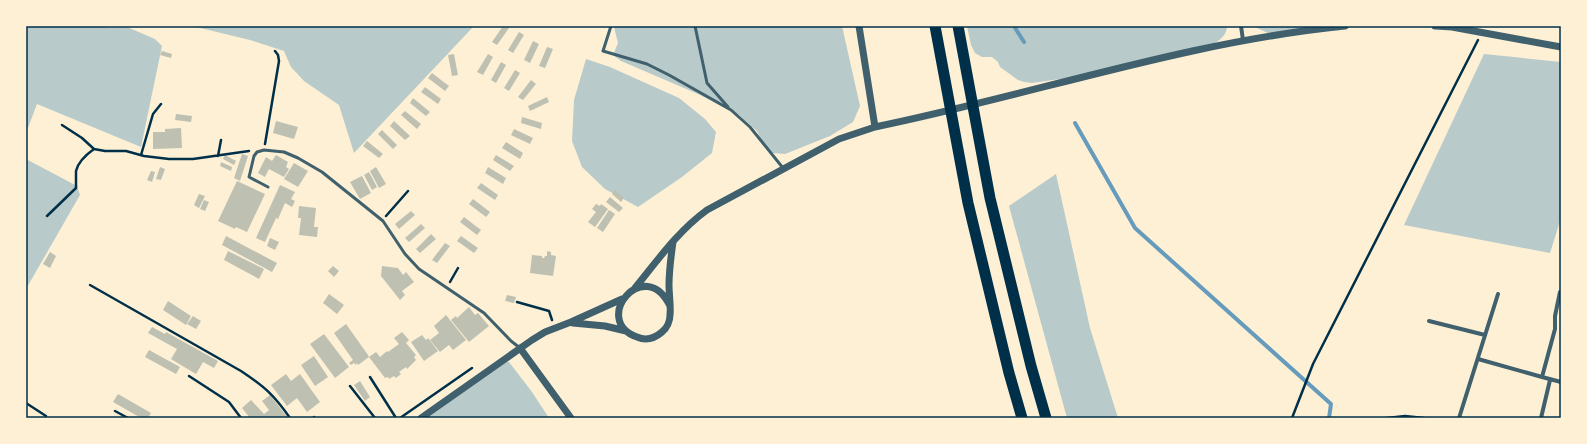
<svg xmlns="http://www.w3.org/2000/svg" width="1587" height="444" viewBox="0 0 1587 444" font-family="'Times New Roman',serif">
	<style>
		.green { fill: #b9caca }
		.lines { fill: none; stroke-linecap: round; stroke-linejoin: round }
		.stream { stroke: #669bbc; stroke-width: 4 }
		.building { fill: #bec0b2 }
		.path { stroke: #003049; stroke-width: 2.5 }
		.service { stroke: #3f606c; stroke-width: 3 }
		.minor { stroke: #3f606c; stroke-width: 4 }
		.tertiary { stroke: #3f606c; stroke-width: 7 }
		.trunk { stroke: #003049; stroke-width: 11 }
		.neatline { fill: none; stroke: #003049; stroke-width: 1.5 }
	</style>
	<rect width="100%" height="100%" fill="#fdf0d5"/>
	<path class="green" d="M26 26H106L110 28 127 27 155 39 162 46 141 147 37 104 26 133Z
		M192 26H474L354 153 339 105 304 81 291 67 284 51 250 40Z
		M612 26H842L860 106 853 122 830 136 785 154 773 153 764 146 757 131 739 115 698 94 621 61 613 55 618 43 614 27Z
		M967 26H1227C1227 35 1220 40 1212 45L1067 78 1032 83 1024 82 1018 80 1000 67 998 62 992 57H982L975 53 971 45Z
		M1253 26H1332L1270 34Z
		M1484 54 1561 62V218L1550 253 1404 225Z
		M586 59 610 67 679 98 705 119 716 132 712 153 682 177 638 207 605 189 582 167 572 141 574 100Z
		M26 159 77 186 80 195 26 289Z
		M1056 174 1090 328 1118 418H1067L1009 206Z
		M502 360 509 362 532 392 549 418H423Z"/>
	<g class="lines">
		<path class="stream" d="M1014 26 1024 42
			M1075 123 1135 228 1331 404 1329 418"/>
	</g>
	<path class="building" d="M503 26 509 28 497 45 492 42Z
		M519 32 524 35 513 53 508 50Z
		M533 41 539 44 530 63 524 60Z
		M547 47 553 49 545 68 539 66Z
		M162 51 172 54 171 58 160 55Z
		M454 54 458 75 452 76 448 55Z
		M488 54 493 57 483 75 477 72Z
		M501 62 506 65 496 83 491 80Z
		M515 70 520 73 509 91 504 88Z
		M432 73 449 86 445 91 428 78Z
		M531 80 536 84 523 100 518 97Z
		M425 87 441 99 438 104 421 92Z
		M547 97 549 102 530 111 528 106Z
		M413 98 430 112 426 116 410 103Z
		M405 111 421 124 417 129 401 115Z
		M176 114 192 116 191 122 175 120Z
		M522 117 542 123 541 129 521 123Z
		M276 121 298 127 294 139 273 133Z
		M394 121 410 136 405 140 390 126Z
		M181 128 182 148 153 149V132H165V129Z
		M514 129 533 138 530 144 511 135Z
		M382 130 397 145 393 149 378 134Z
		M367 141 383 154 379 158 363 146Z
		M506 142 523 153 520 159 502 148Z
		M242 154 248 156 240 181 234 178Z
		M225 155 236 161 234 165 223 159Z
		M276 155 288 162 286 167 289 169 284 177 269 169 265 177 258 173 266 157 272 161Z
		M496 155 514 166 510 171 493 160Z
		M221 162 232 167 231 171 220 166Z
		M294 163 308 171 298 187 284 179Z
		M160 167 165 169 161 180 156 179Z
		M376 167 386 184 379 188 370 171Z
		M488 167 506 178 503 184 485 173Z
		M151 171 155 172 152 182 147 180Z
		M369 172 377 187 372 190 364 175Z
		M362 176 371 193 360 199 350 182Z
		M237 181 265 194 247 232 236 227 235 229 218 221Z
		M481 183 498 195 495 200 477 188Z
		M280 185 295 192 291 199 295 201 292 207 285 203 278 219 276 218 265 242 256 238Z
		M615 190 624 198 621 202 612 194Z
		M199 194 205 196 199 208 194 205Z
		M610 197 623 208 619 212 606 202Z
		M473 199 490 212 486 217 469 204Z
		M204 200 209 202 205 211 200 209Z
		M596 204 600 206 601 204 608 209 595 227 588 222 596 212 592 209Z
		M299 206 316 208 314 227H318L317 237 299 235 301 218H298Z
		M609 210 615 214 603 232 597 228Z
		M411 211 415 215 399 229 395 224Z
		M464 217 481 230 477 235 460 222Z
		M421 224 425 228 409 242 405 238Z
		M431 234 436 239 420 253 416 249Z
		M226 236 277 263 272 272 222 245Z
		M461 236 478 248 474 253 457 241Z
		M270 238 279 242 275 250 267 246Z
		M445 243 450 246 437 263 432 260Z
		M228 251 264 269 259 279 224 260Z
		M547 251 551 252V255L556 256 553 276 530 273 532 255 542 256V258H544L545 256H547Z
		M50 252 56 256 50 268 43 264Z
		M333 266 339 271 334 277 328 271Z
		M382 266 398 268 403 275 406 272 414 282 402 291 405 295 400 300 381 276Z
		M329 294 344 305 337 314 323 303Z
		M507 295 516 297 514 303 505 301Z
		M168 301 191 316 186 325 163 310Z
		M469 307 475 315 478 313 489 326 469 342 451 320 456 316 457 318Z
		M446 315 466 340 453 350 449 345 440 352 430 340 439 333 434 326Z
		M193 316 201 321 196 329 187 324Z
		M346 324 368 355 369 357 358 365 357 363 356 365 354 363 351 365 349 363 353 360 334 333Z
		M152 327 165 334 166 332 218 361 214 368 203 362 196 374 171 359 177 349 148 333Z
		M402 332 409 340 406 343 416 355 414 357 416 360 407 369 406 367 399 372 401 374 396 378 394 376 389 379 388 377 385 378 369 357 376 352 380 357 387 351 388 352 399 344 394 338Z
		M324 334 349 367 335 378 310 344Z
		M422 335 426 340 428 338 438 351 424 361 411 342Z
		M149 350 180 367 176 374 145 357Z
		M314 356 328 377 315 386 301 365Z
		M286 374 291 381 300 374 320 402 307 412 297 398 287 406 271 385Z
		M360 381 370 397 365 401 354 385Z
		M118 394 151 413 148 418H141L113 402Z
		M270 395 288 418H250L242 408 251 400 264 414 269 410 262 401Z"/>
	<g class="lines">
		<path class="path" d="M62 125 82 138 94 149 105 151H126L144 156 169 159H193L249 151
			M265 144 279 61 278 55 275 51
			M141 155 153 114 161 104
			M218 156 221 140
			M47 216 76 188C76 182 76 177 76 171 78 162 87 154 94 149
			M386 216 408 191
			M450 282 458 268
			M90 285 241 371C265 387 274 395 290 418
			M517 302 549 311 552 320
			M189 376 229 402 241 418
			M370 377 396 418
			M350 386 375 418
			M26 403 46 416
			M115 411 128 418
			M314 417 315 418
			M400 418 472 368
			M1292 418 1313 364 1478 40
			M1387 418 1405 416 1424 418"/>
		<path class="service" d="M611 26 603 51 647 64 669 75 731 110 750 127 783 168
			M695 26 707 83 728 107
			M268 187 249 177 254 156 257 152 264 150 284 152 298 158 322 172 383 221 405 254 419 269 484 313 511 341 520 348"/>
		<path class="minor" d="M1241 26 1243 40
			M1429 321 1485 335
			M1478 359 1542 377 1561 382
			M1542 377 1555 329V316L1560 292
			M1459 418 1498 294
			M1541 418 1550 380"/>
		<path class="tertiary" d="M859 26 875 127
			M1435 26 1452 27 1561 47
			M635 288C657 261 678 231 707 210L839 139 875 127C1032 95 1185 42 1345 26
			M670 306C645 254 590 320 637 337 646 341 655 338 662 332 667 328 670 321 670 315 671 306 669 295 669 285 669 270 671 256 673 242
			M573 323 605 326 626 331
			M520 348 571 418
			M421 418 532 340 545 332 571 322 622 299"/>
		<path class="trunk" d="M935 26 968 203 1009 373 1022 418
			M958 26 990 198 1031 366 1046 418"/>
	</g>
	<rect width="1587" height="444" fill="none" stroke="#fdf0d5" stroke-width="54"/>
	<rect x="27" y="27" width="1533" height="390" class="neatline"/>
</svg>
